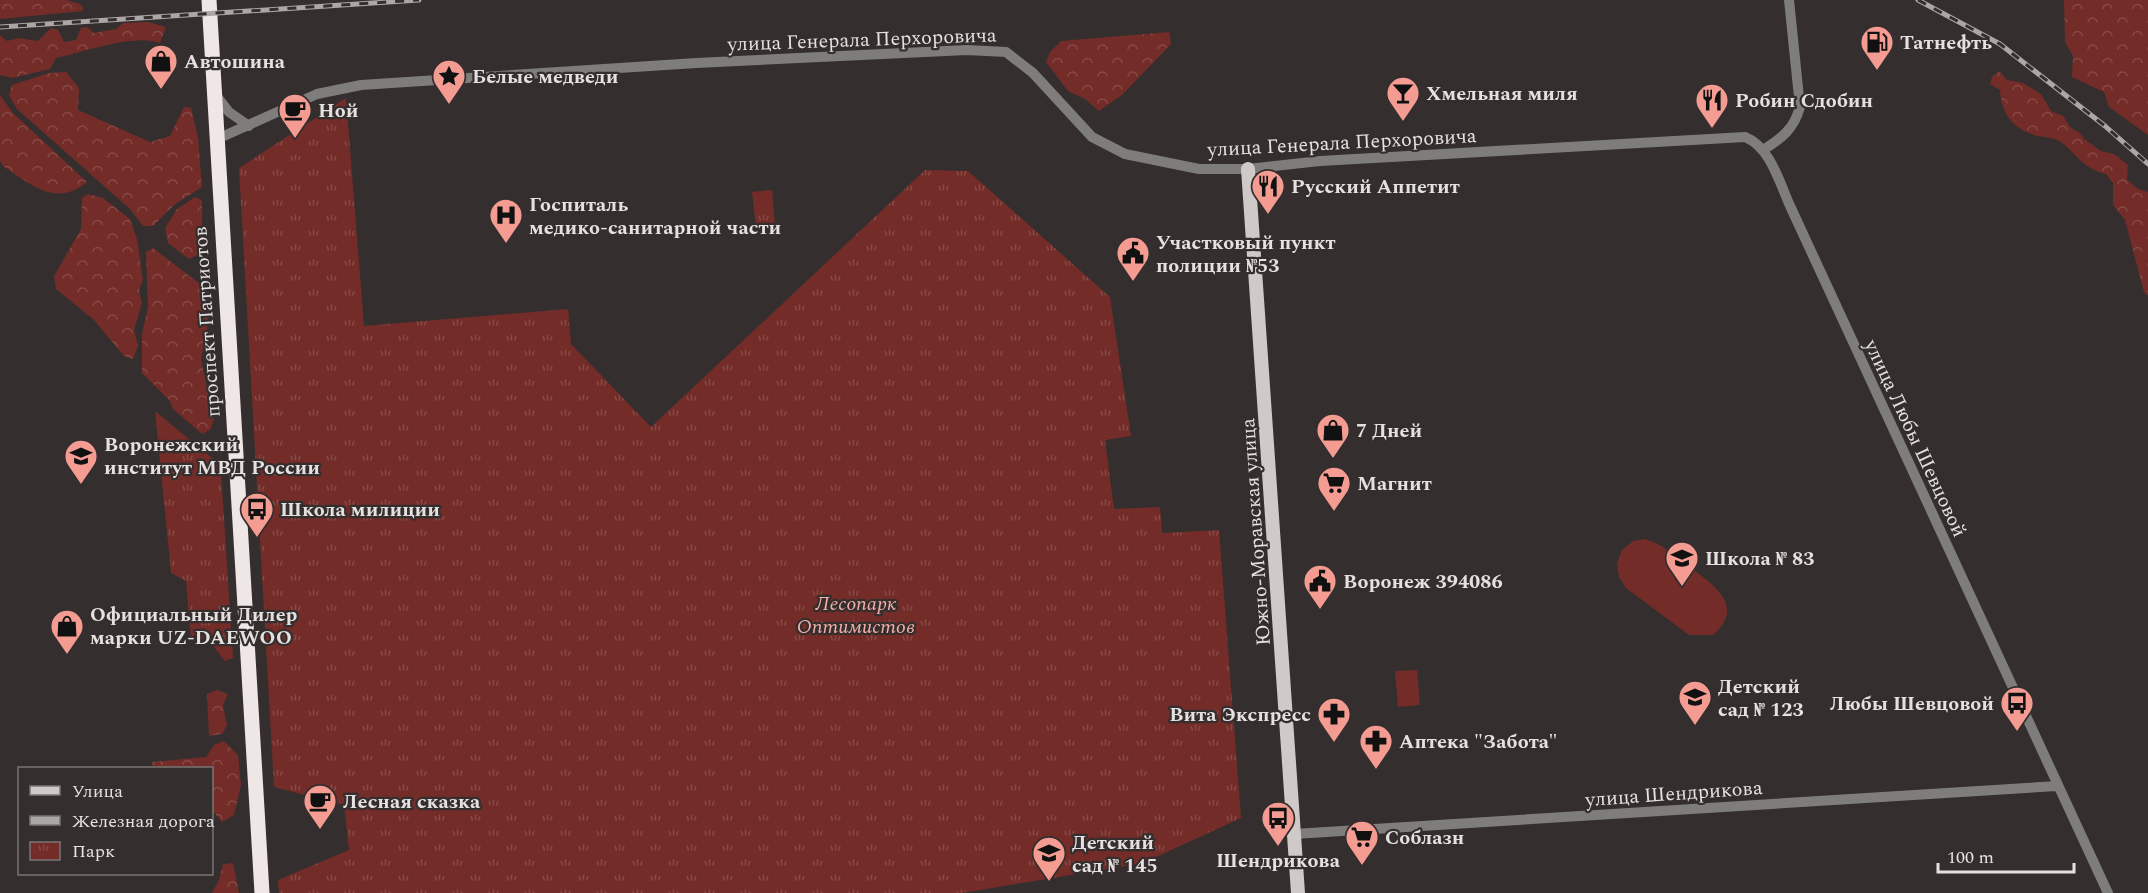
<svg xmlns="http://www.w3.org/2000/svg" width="2148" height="893" viewBox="0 0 2148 893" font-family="Spectral,serif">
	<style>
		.green { fill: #732c27 }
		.forest { fill: url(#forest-crowns) }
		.park { fill: url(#park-tufts) }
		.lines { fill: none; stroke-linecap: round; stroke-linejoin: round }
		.minor { stroke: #7f7c7c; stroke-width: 10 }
		.major { stroke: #cfc9c8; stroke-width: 14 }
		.highway { stroke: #eee7e6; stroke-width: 15 }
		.rail-casing { stroke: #aba7a6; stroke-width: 5 }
		.rail { stroke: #342e2e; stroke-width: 3; stroke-dasharray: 9; stroke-linecap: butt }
		.labels { text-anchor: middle; stroke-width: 4.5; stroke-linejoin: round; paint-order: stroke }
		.street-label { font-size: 20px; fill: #e4e1e0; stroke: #342e2e }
		.poi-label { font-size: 20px; font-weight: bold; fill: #e4e1e0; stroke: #342e2e; text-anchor: start }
		.park-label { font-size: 20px; font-style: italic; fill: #f3afa7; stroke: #342e2e }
	</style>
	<defs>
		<pattern id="forest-crowns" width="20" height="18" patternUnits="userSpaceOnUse" patternTransform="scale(1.5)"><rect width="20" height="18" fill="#732c27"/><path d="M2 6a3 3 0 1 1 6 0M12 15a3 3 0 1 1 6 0" fill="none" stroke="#874a46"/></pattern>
		<pattern id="park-tufts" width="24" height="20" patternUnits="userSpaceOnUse" patternTransform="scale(1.5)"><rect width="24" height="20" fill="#732c27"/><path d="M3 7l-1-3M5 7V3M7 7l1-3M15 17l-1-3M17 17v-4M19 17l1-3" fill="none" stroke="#874a46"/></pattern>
	</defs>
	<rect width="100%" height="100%" fill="#342e2e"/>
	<path class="green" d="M1644 539C1661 543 1673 554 1687 565 1712 584 1747 605 1713 635H1689L1626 588 1619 577 1617 563 1622 550 1633 541Z
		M1417 670 1420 705 1398 707 1395 671Z"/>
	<path class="forest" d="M0 0H67L82 5 83 11 0 19Z
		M2064 0H2148V135L2109 107 2104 92 2072 77 2073 56 2065 42Z
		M148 22 166 27 160 43C135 33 83 52 56 58L50 69 13 78 0 75V35L7 41 19 38 38 41 51 28 58 30 64 42 76 40 81 28 87 27 94 33 116 29 123 23Z
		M1169 32 1171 44 1122 95 1099 111 1085 99 1068 91 1046 62 1050 52 1061 41Z
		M1999 71 2007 80 2023 83 2041 94 2051 111 2063 116 2071 128 2080 133 2084 139 2101 151 2114 154 2128 165 2127 180 2138 189 2148 192V296L2144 292 2125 220 2113 205V183L2106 174C2082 168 2078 155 2061 142 2055 138 2045 137 2038 136 2014 130 2001 114 2000 90L1990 84 1992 77Z
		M66 72 79 88 78 110 150 142 170 136 184 107 191 108 198 138 202 187 174 205 153 226H143L130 209 17 109 9 95 12 85 49 73Z
		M0 95 12 112 87 182C56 208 30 184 3 166L0 161Z
		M88 194 103 198 130 219 137 239 143 280 139 290 142 303 134 330 138 346 133 359 124 356 93 319 56 289 54 276 81 229 82 198Z
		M195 197 202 200V253L189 259 168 243 165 228 177 209Z
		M153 248 204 287 208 324 201 360 214 419 210 430 202 434 173 409 170 401 142 373V334L148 307 146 252Z
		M217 690 228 694 223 705 227 725 222 734 209 736 207 694Z
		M224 741 238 755 241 785 234 815 222 822 212 810V768H153L152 762 206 757 214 745Z
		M233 863 239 893H212L219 880 223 864Z"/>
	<path class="park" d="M346 98 364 326 568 309 571 344 651 427 925 170 968 171 1110 297 1131 436 1105 440 1114 509 1160 507 1162 533 1219 530 1241 818 1143 863 962 893H279L278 880 349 850 344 805 274 787 239 168Z
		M772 190 775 226 756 227 752 192Z
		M155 411 217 462 221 472 233 658 225 661 207 638 191 640 186 581 171 573Z"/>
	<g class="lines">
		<path class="minor" d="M215 94 229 112 249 126
			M215 140 317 94 361 85 696 63 967 50 1006 52 1033 73 1092 137 1125 154 1199 169H1248L1320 161 1745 137C1771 147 1780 185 1791 208L2108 893
			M1763 150C1782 138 1794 129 1800 107L1789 0
			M1294 834 2057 786"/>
		<path class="major" d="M1248 169 1298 893"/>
		<path class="highway" d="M209 0 262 893"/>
		<defs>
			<path id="rail" d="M1918 0 2000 44 2105 126 2148 164
				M0 27 419 0"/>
		</defs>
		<use href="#rail" class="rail-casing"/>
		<use href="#rail" class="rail"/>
	</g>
	<defs>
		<symbol id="fuel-pin" viewBox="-11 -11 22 30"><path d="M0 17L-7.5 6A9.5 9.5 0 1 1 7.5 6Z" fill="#f59c92" stroke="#342e2e"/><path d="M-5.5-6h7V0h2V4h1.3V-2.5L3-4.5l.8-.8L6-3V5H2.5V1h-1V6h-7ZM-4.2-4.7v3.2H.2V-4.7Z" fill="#111"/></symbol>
		<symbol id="shop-pin" viewBox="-11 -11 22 30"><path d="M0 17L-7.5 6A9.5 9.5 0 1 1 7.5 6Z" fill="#f59c92" stroke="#342e2e"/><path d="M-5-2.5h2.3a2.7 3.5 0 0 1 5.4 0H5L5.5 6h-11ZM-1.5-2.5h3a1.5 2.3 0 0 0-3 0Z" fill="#111"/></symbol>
		<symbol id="sight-pin" viewBox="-11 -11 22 30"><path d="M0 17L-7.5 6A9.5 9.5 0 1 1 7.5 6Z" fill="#f59c92" stroke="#342e2e"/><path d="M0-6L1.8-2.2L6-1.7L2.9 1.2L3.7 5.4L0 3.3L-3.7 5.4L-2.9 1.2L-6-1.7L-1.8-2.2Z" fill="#111"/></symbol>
		<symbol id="bar-pin" viewBox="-11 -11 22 30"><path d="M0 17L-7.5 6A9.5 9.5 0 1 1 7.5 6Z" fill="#f59c92" stroke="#342e2e"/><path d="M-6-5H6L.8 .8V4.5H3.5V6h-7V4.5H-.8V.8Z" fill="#111"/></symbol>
		<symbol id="restaurant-pin" viewBox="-11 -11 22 30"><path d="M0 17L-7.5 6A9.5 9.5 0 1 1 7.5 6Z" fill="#f59c92" stroke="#342e2e"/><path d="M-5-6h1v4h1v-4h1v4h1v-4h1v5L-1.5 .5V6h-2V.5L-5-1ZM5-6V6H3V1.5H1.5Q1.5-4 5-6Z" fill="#111"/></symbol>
		<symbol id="cafe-pin" viewBox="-11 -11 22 30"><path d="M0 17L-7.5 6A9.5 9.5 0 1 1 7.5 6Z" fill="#f59c92" stroke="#342e2e"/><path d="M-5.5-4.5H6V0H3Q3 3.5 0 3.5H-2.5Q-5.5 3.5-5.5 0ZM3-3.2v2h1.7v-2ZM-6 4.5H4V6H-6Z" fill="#111"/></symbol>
		<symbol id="hospital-pin" viewBox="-11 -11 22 30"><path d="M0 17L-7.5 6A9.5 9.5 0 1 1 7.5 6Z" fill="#f59c92" stroke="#342e2e"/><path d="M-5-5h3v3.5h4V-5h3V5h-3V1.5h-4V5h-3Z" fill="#111"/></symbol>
		<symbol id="civic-pin" viewBox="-11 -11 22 30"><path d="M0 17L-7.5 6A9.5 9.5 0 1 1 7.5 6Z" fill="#f59c92" stroke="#342e2e"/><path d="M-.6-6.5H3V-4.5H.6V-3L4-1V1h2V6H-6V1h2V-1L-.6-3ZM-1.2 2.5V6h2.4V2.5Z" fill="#111"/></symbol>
		<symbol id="university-pin" viewBox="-11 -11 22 30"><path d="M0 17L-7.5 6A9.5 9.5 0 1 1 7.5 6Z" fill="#f59c92" stroke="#342e2e"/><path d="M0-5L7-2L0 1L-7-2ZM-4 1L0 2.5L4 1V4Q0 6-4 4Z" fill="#111"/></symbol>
		<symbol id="supermarket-pin" viewBox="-11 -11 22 30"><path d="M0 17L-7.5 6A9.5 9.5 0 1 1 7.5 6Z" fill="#f59c92" stroke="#342e2e"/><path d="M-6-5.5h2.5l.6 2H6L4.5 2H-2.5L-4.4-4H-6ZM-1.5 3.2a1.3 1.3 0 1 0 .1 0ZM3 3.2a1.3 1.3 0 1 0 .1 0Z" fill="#111"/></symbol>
		<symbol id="bus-pin" viewBox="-11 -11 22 30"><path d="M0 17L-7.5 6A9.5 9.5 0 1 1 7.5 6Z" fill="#f59c92" stroke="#342e2e"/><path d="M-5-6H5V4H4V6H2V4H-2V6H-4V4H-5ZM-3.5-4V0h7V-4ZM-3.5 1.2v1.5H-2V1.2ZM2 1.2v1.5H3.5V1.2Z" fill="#111"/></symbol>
		<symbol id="school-pin" viewBox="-11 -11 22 30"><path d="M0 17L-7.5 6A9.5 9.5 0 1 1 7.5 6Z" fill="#f59c92" stroke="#342e2e"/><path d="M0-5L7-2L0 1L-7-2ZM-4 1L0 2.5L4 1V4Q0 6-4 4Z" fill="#111"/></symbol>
		<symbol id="pharmacy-pin" viewBox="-11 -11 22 30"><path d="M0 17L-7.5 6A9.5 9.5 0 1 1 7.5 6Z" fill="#f59c92" stroke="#342e2e"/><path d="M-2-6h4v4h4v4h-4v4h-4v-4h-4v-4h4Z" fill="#111"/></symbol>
	</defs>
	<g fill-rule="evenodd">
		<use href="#fuel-pin" x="1858" y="23" width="38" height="52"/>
		<use href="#shop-pin" x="142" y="42" width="38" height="52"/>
		<use href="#sight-pin" x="430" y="57" width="38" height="52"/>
		<use href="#bar-pin" x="1384" y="74" width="38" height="52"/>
		<use href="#restaurant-pin" x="1693" y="81" width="38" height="52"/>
		<use href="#cafe-pin" x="276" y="91" width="38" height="52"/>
		<use href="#restaurant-pin" x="1249" y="167" width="38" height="52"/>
		<use href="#hospital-pin" x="487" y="196" width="38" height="52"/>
		<use href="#civic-pin" x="1114" y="234" width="38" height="52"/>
		<use href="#shop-pin" x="1314" y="411" width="38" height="52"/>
		<use href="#university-pin" x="62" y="437" width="38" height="52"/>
		<use href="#supermarket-pin" x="1315" y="464" width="38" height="52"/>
		<use href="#bus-pin" x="238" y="490" width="38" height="52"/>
		<use href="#school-pin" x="1663" y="539" width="38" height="52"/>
		<use href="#civic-pin" x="1301" y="562" width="38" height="52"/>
		<use href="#shop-pin" x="48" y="607" width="38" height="52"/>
		<use href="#school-pin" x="1676" y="678" width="38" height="52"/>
		<use href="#bus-pin" x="1998" y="684" width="38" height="52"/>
		<use href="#pharmacy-pin" x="1315" y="695" width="38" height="52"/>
		<use href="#pharmacy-pin" x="1357" y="722" width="38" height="52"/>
		<use href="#cafe-pin" x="301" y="782" width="38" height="52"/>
		<use href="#bus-pin" x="1259" y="799" width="38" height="52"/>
		<use href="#supermarket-pin" x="1343" y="818" width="38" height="52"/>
		<use href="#school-pin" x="1030" y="834" width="38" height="52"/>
	</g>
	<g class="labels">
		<g class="street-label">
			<text transform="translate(862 39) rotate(-2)" y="7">улица Генерала Перхоровича</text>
			<text transform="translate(1342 142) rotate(-3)" y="7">улица Генерала Перхоровича</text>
			<text transform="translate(206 322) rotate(-94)" y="7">проспект Патриотов</text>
			<text transform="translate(1916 438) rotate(65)" y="7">улица Любы Шевцовой</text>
			<text transform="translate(1255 532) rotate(-94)" y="7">Южно-Моравская улица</text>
			<text transform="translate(1674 793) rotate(-4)" y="7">улица Шендрикова</text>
		</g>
		<g class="poi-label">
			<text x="1900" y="49">Татнефть</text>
			<text x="184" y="68">Автошина</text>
			<text x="472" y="83">Белые медведи</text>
			<text x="1426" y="100">Хмельная миля</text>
			<text x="1735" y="107">Робин Сдобин</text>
			<text x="318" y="117">Ной</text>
			<text x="1291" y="193">Русский Аппетит</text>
			<text x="529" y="211">Госпиталь<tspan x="529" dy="23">медико-санитарной части</tspan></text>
			<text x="1156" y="249">Участковый пункт<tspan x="1156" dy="23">полиции №53</tspan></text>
			<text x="1356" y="437">7 Дней</text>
			<text x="104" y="451">Воронежский<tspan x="104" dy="23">институт МВД России</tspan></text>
			<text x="1357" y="490">Магнит</text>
			<text x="280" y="516">Школа милиции</text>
			<text x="1705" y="565">Школа № 83</text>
			<text x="1343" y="588">Воронеж 394086</text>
			<text x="90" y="621">Официальный Дилер<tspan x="90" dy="23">марки UZ-DAEWOO</tspan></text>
			<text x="1718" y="693">Детский<tspan x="1718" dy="23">сад № 123</tspan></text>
			<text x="1994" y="710" text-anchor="end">Любы Шевцовой</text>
			<text x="1311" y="721" text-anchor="end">Вита Экспресс</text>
			<text x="1399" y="748">Аптека "Забота"</text>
			<text x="343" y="808">Лесная сказка</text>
			<text x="1385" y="844">Соблазн</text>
			<text x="1072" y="849">Детский<tspan x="1072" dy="23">сад № 145</tspan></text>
			<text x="1278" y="867" text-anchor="middle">Шендрикова</text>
		</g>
		<g class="park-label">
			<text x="856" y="610">Лесопарк<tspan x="856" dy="23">Оптимистов</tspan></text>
		</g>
	</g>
	<rect x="18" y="767" width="195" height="108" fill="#342e2e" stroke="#7a7675" stroke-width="1.5"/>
	<rect x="30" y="786" width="30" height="9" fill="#cfc9c8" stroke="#7a7675" stroke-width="1.5"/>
	<text x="72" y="797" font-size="18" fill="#e4e1e0">Улица</text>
	<rect x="30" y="816" width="30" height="9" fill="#aba7a6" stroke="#7a7675" stroke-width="1.5"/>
	<text x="72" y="827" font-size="18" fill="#e4e1e0">Железная дорога</text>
	<rect x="30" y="842" width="30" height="18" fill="url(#park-tufts)" stroke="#7a7675" stroke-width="1.5"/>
	<text x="72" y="857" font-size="18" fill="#e4e1e0">Парк</text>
	<path d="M1938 863v9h136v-9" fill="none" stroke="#e4e1e0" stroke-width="3"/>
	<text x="1947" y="863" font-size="18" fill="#e4e1e0" stroke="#342e2e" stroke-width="4.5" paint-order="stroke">100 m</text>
</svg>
